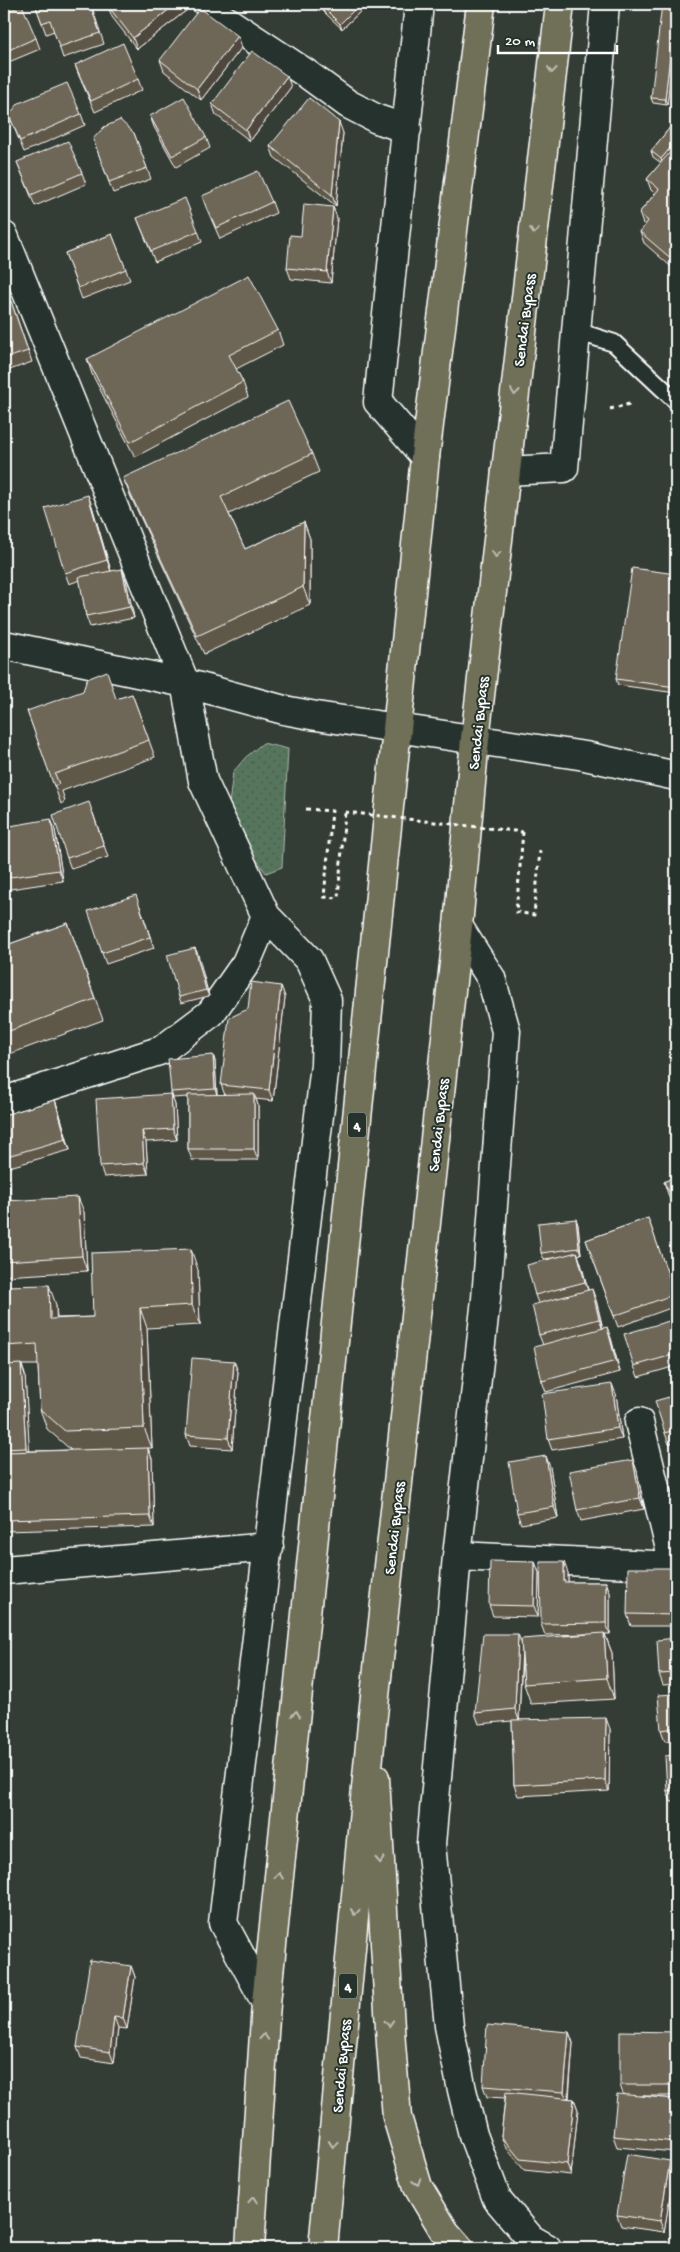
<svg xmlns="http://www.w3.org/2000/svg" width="680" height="2252" viewBox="0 0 680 2252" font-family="'Gochi Hand',sans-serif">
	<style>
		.grass { fill: url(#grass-dots); stroke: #aabaae }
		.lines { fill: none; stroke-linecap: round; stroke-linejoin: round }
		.lane-casing { stroke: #fff; stroke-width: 20 }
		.street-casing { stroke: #fff; stroke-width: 31 }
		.primary-casing { stroke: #fff; stroke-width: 31 }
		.highway-casing { stroke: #fff; stroke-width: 31 }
		.path { stroke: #fff; stroke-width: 3; stroke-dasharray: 4 4; stroke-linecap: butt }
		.lane { stroke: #26332d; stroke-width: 16 }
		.street { stroke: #26332d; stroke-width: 28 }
		.primary { stroke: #706f59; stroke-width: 28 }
		.highway { stroke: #706f59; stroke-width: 28 }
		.path-bridge { stroke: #fff; stroke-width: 3; stroke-dasharray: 4 4; stroke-linecap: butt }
		.wall { fill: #5f584a; stroke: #fff; fill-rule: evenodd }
		.shaded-wall { fill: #4d473c; stroke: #fff }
		.building { fill: #6e6656; stroke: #fff }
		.oneway { stroke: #bfbeb4 }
		.labels { text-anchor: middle; stroke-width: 4; stroke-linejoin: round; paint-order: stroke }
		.shield { fill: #26332d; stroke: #bec2c0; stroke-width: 1 }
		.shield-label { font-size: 15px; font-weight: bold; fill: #fff }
		.street-label { font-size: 16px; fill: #fff; stroke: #26332d }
	</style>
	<defs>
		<pattern id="grass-dots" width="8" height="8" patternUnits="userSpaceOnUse" patternTransform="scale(1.25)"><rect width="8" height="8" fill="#55745c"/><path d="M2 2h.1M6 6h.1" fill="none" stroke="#4f5a52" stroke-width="1.8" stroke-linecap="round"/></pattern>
	</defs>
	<rect width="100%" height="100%" fill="#343d35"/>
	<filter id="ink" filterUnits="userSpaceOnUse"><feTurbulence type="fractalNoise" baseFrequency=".02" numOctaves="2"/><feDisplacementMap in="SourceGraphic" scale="10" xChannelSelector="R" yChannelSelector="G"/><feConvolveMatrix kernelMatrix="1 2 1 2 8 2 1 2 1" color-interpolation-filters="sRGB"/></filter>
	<g filter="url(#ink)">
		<path class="grass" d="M 263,743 L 288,749 L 282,867 L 266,873 L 241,839 L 229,804 L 233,772 L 246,757 Z"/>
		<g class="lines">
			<defs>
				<path id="lane" d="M 576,331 L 614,343 L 676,401"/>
				<path id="street" d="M 207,4 L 216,14 L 307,74 L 348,104 L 377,119 L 407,129
					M 419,4 L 378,402 L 425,457
					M 4,236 L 185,683 L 203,781 L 266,916 L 309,960 L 327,1000 L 325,1065 L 223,1923 L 266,2003
					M 506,471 L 564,468 L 605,4
					M 4,645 L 185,683 L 284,710 L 316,716 L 585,756 L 676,776
					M 458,926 L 491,978 L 506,1031 L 486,1299 L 457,1556 L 431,1844 L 449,2026 L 462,2090 L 473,2135 L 497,2199 L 531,2239 L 547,2248
					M 4,1101 L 162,1050 L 211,1013 L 246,963 L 266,916
					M 639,1422 L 674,1565
					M 457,1556 L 676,1566
					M 4,1570 L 269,1547"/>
				<path id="primary" d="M 375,1778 L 391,2044 L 397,2117 L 418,2187 L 445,2232 L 459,2248"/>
				<path id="highway" d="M 250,2248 L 266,2003 L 425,457 L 481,4
					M 323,2248 L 372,1724 L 458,926 L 475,739 L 560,4"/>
			</defs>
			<use href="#lane" class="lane-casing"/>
			<use href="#street" class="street-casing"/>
			<use href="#primary" class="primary-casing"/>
			<use href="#highway" class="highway-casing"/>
			<path class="path" d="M 610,409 L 633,403
				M 306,809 L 332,811 L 324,897 L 338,898 L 345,812
				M 523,832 L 516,912 L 534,915 L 540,851"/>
			<use href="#lane" class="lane"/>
			<use href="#street" class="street"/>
			<use href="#primary" class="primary"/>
			<use href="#highway" class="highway"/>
			<path class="path-bridge" d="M 345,812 L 523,832"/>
		</g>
		<path class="wall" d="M 35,4 L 91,4 L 104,44 L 63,58 L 54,31 L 46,34 Z
			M 112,4 L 192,4 L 192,6 L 137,49 L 112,17 L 108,6 Z
			M 322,4 L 368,4 L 342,29 L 323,11 L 321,5 Z
			M 676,4 L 676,26 L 667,105 L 653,103 L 651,98 Z
			M 4,13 L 36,38 L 40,49 L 4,64 Z
			M 242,47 L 201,100 L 164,71 L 160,60 Z
			M 75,65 L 138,79 L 142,90 L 95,112 L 79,76 Z
			M 291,87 L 250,141 L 216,115 L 212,104 Z
			M 81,114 L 85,125 L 24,152 L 9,115 Z
			M 150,116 L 206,137 L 210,148 L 176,167 L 154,127 Z
			M 676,120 L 676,271 L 644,243 L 640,232 L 645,226 L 643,224 L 639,213 L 655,194 L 651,190 L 647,179 L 661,163 L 653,157 L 651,151 Z
			M 134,133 L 151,179 L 113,193 L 93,139 Z
			M 343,133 L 336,206 L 274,157 L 270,146 Z
			M 17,162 L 82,173 L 86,184 L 35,206 Z
			M 202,196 L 272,202 L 276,213 L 220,239 L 206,207 Z
			M 333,207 L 337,218 L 331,283 L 291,279 L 287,268 L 301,236 Z
			M 137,218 L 198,231 L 202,242 L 155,262 Z
			M 112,234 L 130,280 L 82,299 L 65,253 Z
			M 11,301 L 32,362 L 4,372 L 4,304 Z
			M 278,330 L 283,345 L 236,369 L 243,382 L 248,397 L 135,457 L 92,374 L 87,359 Z
			M 312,454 L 319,472 L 229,514 L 245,549 L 304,522 L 310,539 L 310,605 L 204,654 L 130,495 L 123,478 Z
			M 92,506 L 111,571 L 108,572 L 126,580 L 134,618 L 90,627 L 86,616 L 80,580 L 69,584 L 65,573 Z
			M 676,574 L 676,693 L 618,685 L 616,679 Z
			M 132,694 L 155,757 L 62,791 L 65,801 L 61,804 L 27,711 L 117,699 Z
			M 93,813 L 108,857 L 71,869 L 67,858 Z
			M 4,827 L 55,830 L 63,881 L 4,890 Z
			M 140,906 L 154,948 L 106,964 L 102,953 Z
			M 68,923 L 103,1020 L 4,1056 L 4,946 Z
			M 195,948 L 209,996 L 181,1003 L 179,997 Z
			M 281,986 L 285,997 L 273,1101 L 256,1099 L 258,1105 L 258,1160 L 192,1160 L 188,1149 L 188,1097 L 173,1098 L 171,1092 L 213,1055 L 215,1061 L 217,1095 L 225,1095 L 221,1085 Z
			M 171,1094 L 175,1105 L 177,1140 L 146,1142 L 148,1174 L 104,1177 L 100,1166 Z
			M 55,1100 L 59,1111 L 70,1150 L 6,1168 L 4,1163 L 4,1115 Z
			M 4,1167 L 10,1181 L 11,1201 L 84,1212 L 87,1271 L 4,1276 Z
			M 676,1176 L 676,1211 L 670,1200 L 664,1182 Z
			M 648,1218 L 676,1298 L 676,1306 L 618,1327 L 586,1240 Z
			M 576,1219 L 578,1225 L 581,1254 L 578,1255 L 588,1290 L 596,1300 L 603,1328 L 611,1338 L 620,1372 L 546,1392 L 542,1381 L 543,1345 L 539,1335 L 538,1303 L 535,1295 L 560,1257 L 544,1259 L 541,1253 Z
			M 198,1270 L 200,1325 L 147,1328 L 152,1448 L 148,1448 L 152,1459 L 154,1527 L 4,1531 L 4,1286 L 56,1305 L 57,1318 L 93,1317 ZM 22,1365 L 38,1365 L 40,1409 L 47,1429 L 71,1450 L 29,1451 L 25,1375 Z
			M 676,1319 L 676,1366 L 638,1377 L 634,1366 Z
			M 234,1361 L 238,1372 L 232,1449 L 190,1446 L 186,1435 Z
			M 616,1394 L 622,1439 L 552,1450 L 548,1439 Z
			M 676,1395 L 676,1441 L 669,1444 L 665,1433 Z
			M 633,1460 L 637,1471 L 644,1509 L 581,1521 L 577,1510 Z
			M 550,1467 L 558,1518 L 521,1524 L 517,1513 Z
			M 535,1562 L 539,1573 L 538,1617 L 493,1616 L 489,1605 Z
			M 676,1568 L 676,1626 L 631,1626 L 627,1614 Z
			M 568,1573 L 568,1582 L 606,1582 L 610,1593 L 610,1634 L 605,1634 L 612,1653 L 614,1699 L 531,1704 L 524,1684 L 522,1658 L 519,1720 L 610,1729 L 609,1791 L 518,1796 L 514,1785 L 512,1721 L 479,1724 L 475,1713 L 521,1640 L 587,1634 L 545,1635 L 541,1624 Z
			M 676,1638 L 676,1684 L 663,1685 L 659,1674 Z
			M 676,1694 L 676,1740 L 665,1741 L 661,1730 Z
			M 676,1755 L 676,1801 L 671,1802 L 667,1791 Z
			M 131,1966 L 135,1977 L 127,2029 L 118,2028 L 114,2063 L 81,2058 L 77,2047 Z
			M 569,2032 L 573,2043 L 569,2099 L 574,2099 L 578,2110 L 571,2175 L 524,2170 L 505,2146 L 501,2136 L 505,2098 L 487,2097 L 483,2086 Z
			M 676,2032 L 676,2096 L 641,2096 L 676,2099 L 676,2152 L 617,2147 L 613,2136 L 623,2094 L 620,2085 Z
			M 670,2161 L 674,2172 L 664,2232 L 621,2226 L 617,2215 Z"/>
		<path class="shaded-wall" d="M 176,4 L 192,4 L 192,6 L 137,49 L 133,38 Z
			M 360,4 L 368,4 L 342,29 L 340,24 Z
			M 676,4 L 676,26 L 667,105 L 665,99 Z
			M 238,36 L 242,47 L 201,100 L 197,89 Z
			M 287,76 L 291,87 L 250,141 L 246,130 Z
			M 339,122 L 343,133 L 336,206 L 332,195 Z
			M 676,141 L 676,149 L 663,165 L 661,159 Z
			M 333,207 L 337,218 L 331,283 L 327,272 Z
			M 676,258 L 676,268 L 674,261 Z
			M 88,495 L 92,506 L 111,571 L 107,560 Z
			M 304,522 L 310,539 L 310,605 L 303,587 Z
			M 122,569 L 126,580 L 134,618 L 130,607 Z
			M 676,619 L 676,639 L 675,648 L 673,642 Z
			M 51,819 L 55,830 L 63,881 L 59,870 Z
			M 195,948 L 198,954 L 209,996 L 206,990 Z
			M 281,986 L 285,997 L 273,1101 L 269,1090 Z
			M 213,1055 L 215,1061 L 217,1095 L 215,1089 Z
			M 171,1094 L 175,1105 L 177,1140 L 173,1129 Z
			M 254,1094 L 258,1105 L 258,1160 L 254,1149 Z
			M 55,1100 L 59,1111 L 70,1150 L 66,1139 Z
			M 142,1131 L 146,1142 L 148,1174 L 144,1163 Z
			M 4,1167 L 10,1181 L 11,1216 L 6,1201 Z
			M 78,1197 L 84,1212 L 87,1271 L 82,1256 Z
			M 576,1219 L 578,1225 L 581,1254 L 579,1248 Z
			M 191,1249 L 198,1270 L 200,1325 L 192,1305 Z
			M 577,1252 L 581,1263 L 589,1293 L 585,1282 Z
			M 49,1285 L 56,1305 L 57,1339 L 50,1319 Z
			M 592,1289 L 596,1300 L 603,1330 L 599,1319 Z
			M 140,1308 L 147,1328 L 152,1448 L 144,1428 Z
			M 607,1327 L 611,1338 L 620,1372 L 616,1361 Z
			M 234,1361 L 238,1372 L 232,1449 L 228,1438 Z
			M 21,1364 L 25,1375 L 30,1459 L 26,1448 Z
			M 612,1384 L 616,1394 L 622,1439 L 618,1428 Z
			M 148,1448 L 152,1459 L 154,1527 L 150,1516 Z
			M 546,1456 L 550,1467 L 558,1518 L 554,1507 Z
			M 633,1460 L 637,1471 L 644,1509 L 640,1498 Z
			M 535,1562 L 539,1573 L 538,1617 L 534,1606 Z
			M 564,1562 L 568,1573 L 568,1593 L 564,1582 Z
			M 606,1582 L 610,1593 L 610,1634 L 606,1623 Z
			M 604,1633 L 612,1653 L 614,1699 L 607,1678 Z
			M 518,1634 L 522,1645 L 519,1720 L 515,1709 Z
			M 606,1718 L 610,1729 L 609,1791 L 605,1780 Z
			M 131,1966 L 135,1977 L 127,2029 L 123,2018 Z
			M 114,2017 L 118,2028 L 114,2063 L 110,2052 Z
			M 569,2032 L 573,2043 L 568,2103 L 564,2092 Z
			M 574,2099 L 578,2110 L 571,2175 L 567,2164 Z
			M 670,2161 L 674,2172 L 664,2232 L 660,2221 Z"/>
		<path class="building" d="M 35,4 L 90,4 L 100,33 L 59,47 L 50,20 L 42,23 Z
			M 112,4 L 176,4 L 133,38 L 108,6 Z
			M 322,4 L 360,4 L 340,24 L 321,5 Z
			M 662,4 L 676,4 L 665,99 L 651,98 Z
			M 22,5 L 36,38 L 4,52 L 4,13 Z
			M 200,8 L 238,36 L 197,89 L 160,60 Z
			M 123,43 L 138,79 L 91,101 L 75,65 Z
			M 252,51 L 287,76 L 246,130 L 212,104 Z
			M 67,83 L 81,114 L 20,141 L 9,115 L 19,103 Z
			M 184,97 L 206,137 L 172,156 L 150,116 Z
			M 309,98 L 339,122 L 332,195 L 270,146 Z
			M 120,120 L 134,133 L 147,168 L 109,182 L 93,139 L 104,127 Z
			M 676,120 L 676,141 L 661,159 L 651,151 Z
			M 68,141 L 82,173 L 31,195 L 17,162 Z
			M 676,145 L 676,258 L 674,261 L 640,232 L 648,221 L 639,213 L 659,189 L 647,179 Z
			M 258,171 L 272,202 L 216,228 L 202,196 Z
			M 185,198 L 198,231 L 151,251 L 137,218 Z
			M 304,204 L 333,207 L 327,272 L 287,268 L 290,235 L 301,236 Z
			M 112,234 L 126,269 L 78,288 L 65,253 Z
			M 249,275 L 278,330 L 229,355 L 243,382 L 130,442 L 87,359 Z
			M 11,301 L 28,351 L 4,359 L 4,304 Z
			M 288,401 L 312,454 L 221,497 L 245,549 L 304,522 L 303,587 L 197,636 L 123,478 Z
			M 88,495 L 107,560 L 65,573 L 45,508 Z
			M 632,568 L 676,574 L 676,619 L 673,642 L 676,643 L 676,687 L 616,679 Z
			M 122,569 L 130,607 L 86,616 L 79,577 Z
			M 107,671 L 116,699 L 132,694 L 149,740 L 55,774 L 59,784 L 54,786 L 27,711 L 83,691 L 87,679 Z
			M 89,802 L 104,846 L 67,858 L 53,815 Z
			M 51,819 L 59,870 L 4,878 L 4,827 Z
			M 136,895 L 150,937 L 102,953 L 88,911 Z
			M 68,923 L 95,999 L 4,1033 L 4,946 Z
			M 195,948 L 206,990 L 179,997 L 167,955 Z
			M 251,982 L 281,986 L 269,1090 L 221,1085 L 229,1018 L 248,1009 Z
			M 213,1055 L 215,1089 L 171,1092 L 168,1059 Z
			M 171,1094 L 173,1129 L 142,1131 L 144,1163 L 100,1166 L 96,1099 Z
			M 254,1094 L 254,1149 L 188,1149 L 188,1095 Z
			M 55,1100 L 66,1139 L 4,1157 L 4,1115 Z
			M 4,1167 L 6,1201 L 78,1197 L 82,1256 L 4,1261 Z
			M 676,1176 L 676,1205 L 664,1182 Z
			M 648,1218 L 675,1294 L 614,1316 L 586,1240 Z
			M 576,1219 L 579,1248 L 541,1253 L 538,1223 Z
			M 191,1249 L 192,1305 L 140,1308 L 144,1428 L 65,1431 L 40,1409 L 37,1344 L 4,1346 L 4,1286 L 49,1285 L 50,1319 L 93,1317 L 91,1253 Z
			M 577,1252 L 585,1282 L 535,1295 L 527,1265 Z
			M 592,1289 L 599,1319 L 539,1335 L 532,1305 Z
			M 676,1319 L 676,1354 L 634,1366 L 624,1334 Z
			M 607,1327 L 616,1361 L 542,1381 L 534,1347 Z
			M 192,1358 L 234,1361 L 228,1438 L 186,1435 Z
			M 21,1364 L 26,1448 L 4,1449 L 4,1365 Z
			M 612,1384 L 618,1428 L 548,1439 L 542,1394 Z
			M 676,1395 L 676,1429 L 665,1433 L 655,1401 Z
			M 148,1448 L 150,1516 L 4,1520 L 4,1452 Z
			M 546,1456 L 554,1507 L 517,1513 L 509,1462 Z
			M 633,1460 L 640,1498 L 577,1510 L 569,1471 Z
			M 490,1561 L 535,1562 L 534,1606 L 489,1605 Z
			M 540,1562 L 564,1562 L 564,1582 L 606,1582 L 606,1623 L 541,1624 Z
			M 628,1568 L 676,1568 L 676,1615 L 627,1614 Z
			M 604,1633 L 607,1678 L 524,1684 L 521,1639 Z
			M 483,1634 L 518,1634 L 515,1709 L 475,1713 Z
			M 676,1638 L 676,1673 L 659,1674 L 657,1640 Z
			M 676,1694 L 676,1728 L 661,1730 L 658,1695 Z
			M 606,1718 L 605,1780 L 514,1785 L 512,1720 Z
			M 676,1755 L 676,1790 L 667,1791 L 665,1756 Z
			M 90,1960 L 131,1966 L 123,2018 L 114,2017 L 110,2052 L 77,2047 Z
			M 487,2025 L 569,2032 L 564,2092 L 483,2086 Z
			M 620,2031 L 676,2032 L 676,2085 L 620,2085 Z
			M 506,2092 L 574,2099 L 567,2164 L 520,2159 L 501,2136 Z
			M 617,2094 L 676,2099 L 676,2142 L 613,2136 Z
			M 627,2154 L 670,2161 L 660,2221 L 617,2215 Z"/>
		<defs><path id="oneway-chevron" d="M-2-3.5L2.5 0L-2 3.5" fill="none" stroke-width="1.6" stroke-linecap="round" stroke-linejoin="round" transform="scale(1.25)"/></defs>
		<g class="oneway">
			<use href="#oneway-chevron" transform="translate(552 70) rotate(97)"/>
			<use href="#oneway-chevron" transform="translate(534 231) rotate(97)"/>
			<use href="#oneway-chevron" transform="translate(515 392) rotate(97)"/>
			<use href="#oneway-chevron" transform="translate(496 554) rotate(97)"/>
			<use href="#oneway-chevron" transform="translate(296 1714) rotate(-84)"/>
			<use href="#oneway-chevron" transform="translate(380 1860) rotate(87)"/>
			<use href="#oneway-chevron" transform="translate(279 1876) rotate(-84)"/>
			<use href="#oneway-chevron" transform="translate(355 1912) rotate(95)"/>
			<use href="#oneway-chevron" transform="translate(389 2023) rotate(87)"/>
			<use href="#oneway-chevron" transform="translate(264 2037) rotate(-86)"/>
			<use href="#oneway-chevron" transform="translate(333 2144) rotate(95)"/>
			<use href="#oneway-chevron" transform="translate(417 2182) rotate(71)"/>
			<use href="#oneway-chevron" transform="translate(253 2200) rotate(-86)"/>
		</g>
	</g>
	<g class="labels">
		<g class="shield">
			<rect x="348" y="1112.5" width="18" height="25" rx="4"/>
			<rect x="339" y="1973.5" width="18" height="25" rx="4"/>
		</g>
		<g class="shield-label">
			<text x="357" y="1130">4</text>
			<text x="348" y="1991">4</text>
		</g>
		<g class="street-label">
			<text transform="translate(523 320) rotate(-83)" y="6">Sendai Bypass</text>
			<text transform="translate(477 723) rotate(-84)" y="6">Sendai Bypass</text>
			<text transform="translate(437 1125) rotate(-84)" y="6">Sendai Bypass</text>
			<text transform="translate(393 1528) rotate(-84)" y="6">Sendai Bypass</text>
			<text transform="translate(340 2066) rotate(-85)" y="6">Sendai Bypass</text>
		</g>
	</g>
	<rect width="680" height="2252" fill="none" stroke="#26332d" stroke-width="20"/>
	<rect x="10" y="10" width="660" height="2232" fill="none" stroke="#fff" stroke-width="2" filter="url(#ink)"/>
	<path d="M498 45v8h119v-8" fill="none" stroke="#ffffff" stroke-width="2.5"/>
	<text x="505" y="45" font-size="15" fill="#ffffff" stroke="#26332d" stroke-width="4" paint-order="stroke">20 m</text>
</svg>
